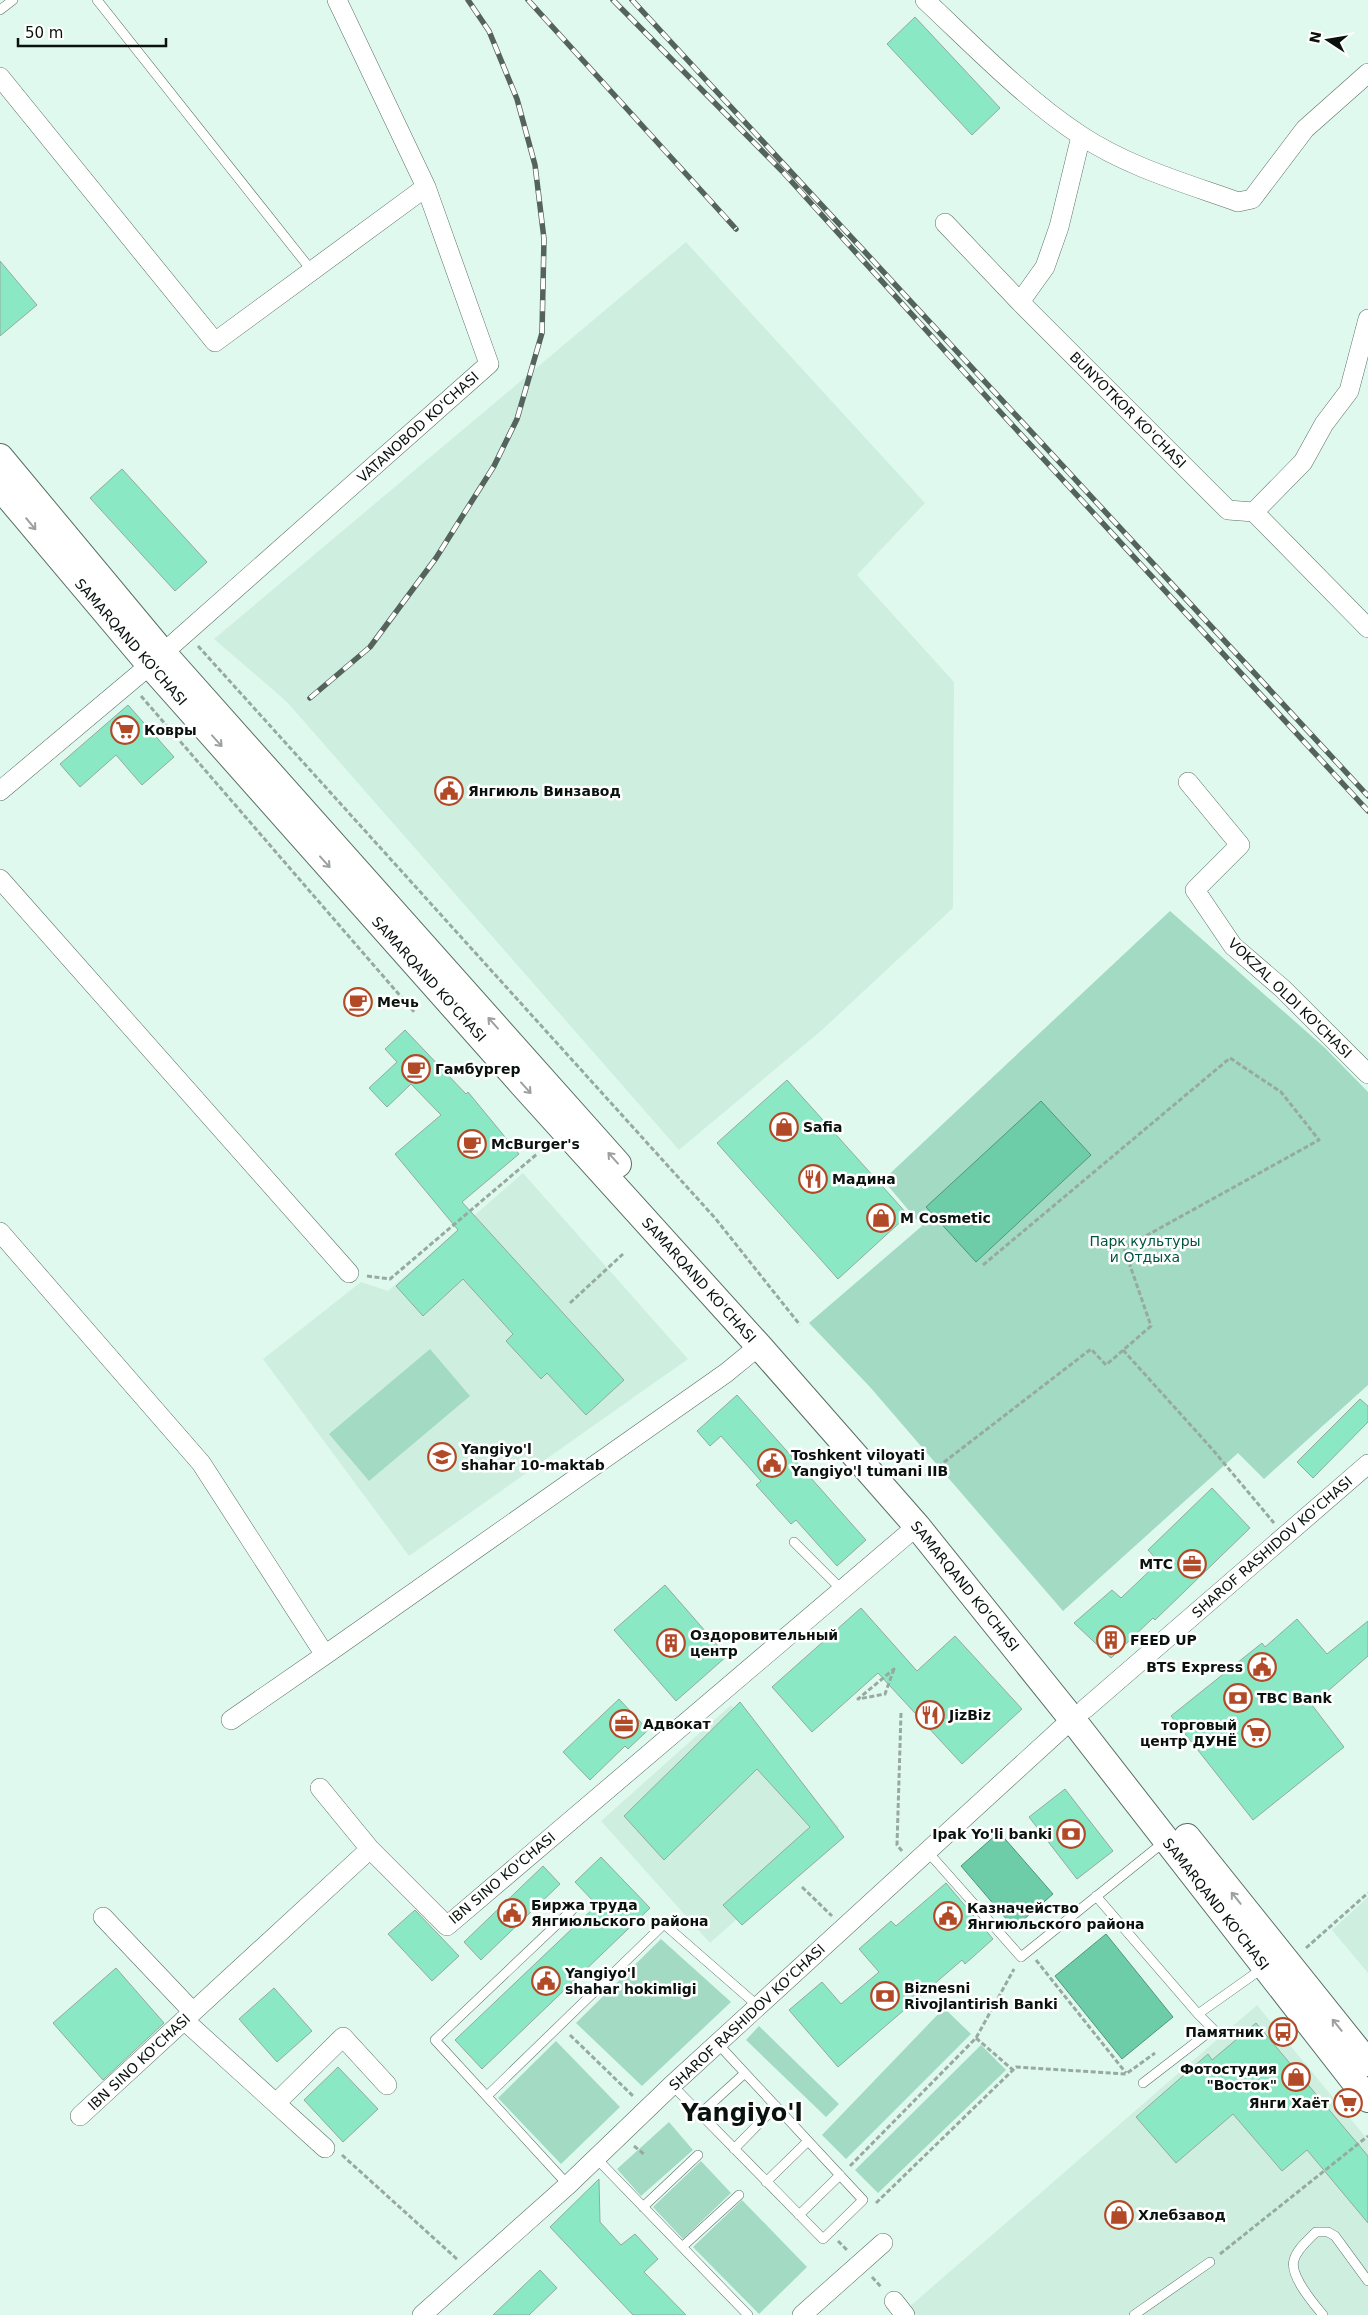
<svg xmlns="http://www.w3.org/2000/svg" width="1368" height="2315" viewBox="0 0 1368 2315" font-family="'DejaVu Sans',sans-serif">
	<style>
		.built { fill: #ceefe0 }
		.green { fill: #a2dac3 }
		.water { fill: #6ecda9; stroke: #50957a }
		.building { fill: #8ae9c4; stroke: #93a99f }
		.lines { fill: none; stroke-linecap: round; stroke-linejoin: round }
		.service-casing { stroke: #596e65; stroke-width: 10 }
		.minor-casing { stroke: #596e65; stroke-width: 20 }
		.secondary-casing { stroke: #596e65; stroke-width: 28 }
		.path { stroke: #97aaa2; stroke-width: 3; stroke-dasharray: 5 2.5; stroke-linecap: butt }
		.service { stroke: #fff; stroke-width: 9 }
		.minor { stroke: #fff; stroke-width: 19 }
		.secondary { stroke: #fff; stroke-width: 26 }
		.rail-casing { stroke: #54635c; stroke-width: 5.5 }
		.rail { stroke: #fff; stroke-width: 4; stroke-dasharray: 11; stroke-linecap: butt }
		.oneway { stroke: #9da09f }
		.labels { text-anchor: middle; stroke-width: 5; stroke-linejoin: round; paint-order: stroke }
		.street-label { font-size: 14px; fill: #09120e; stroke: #fff }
		.poi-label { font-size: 14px; font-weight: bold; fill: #09120e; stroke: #fff; text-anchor: start }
		.park-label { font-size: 14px; fill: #00543e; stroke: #fff }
		.town-label { font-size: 24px; font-weight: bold; fill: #09120e; stroke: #fff }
	</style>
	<rect width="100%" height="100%" fill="#e0f9ee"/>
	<path class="built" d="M 686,242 L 925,503 L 857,575 L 954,682 L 953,908 L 822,1030 L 679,1150 L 287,702 L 214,639 Z
		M 523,1173 L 688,1359 L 409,1556 L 263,1359 L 361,1282 L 388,1291 Z
		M 731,1705 L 839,1827 L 710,1943 L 601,1821 Z
		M 1368,1897 L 1368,1973 L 1332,1930 Z
		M 1257,2005 L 1368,2140 L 1368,2315 L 916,2315 L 909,2307 Z"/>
	<path class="green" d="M 1170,911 L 1325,1048 L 1368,1092 L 1368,1385 L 1264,1479 L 1238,1453 L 1063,1611 L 870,1387 L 809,1323 L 922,1226 L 883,1180 Z
		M 430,1349 L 470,1396 L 369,1481 L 329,1434 Z
		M 661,1939 L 731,2002 L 642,2086 L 576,2023 Z
		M 944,2008 L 971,2034 L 846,2159 L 822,2135 Z
		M 759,2026 L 839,2104 L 826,2117 L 746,2040 Z
		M 556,2041 L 620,2107 L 561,2164 L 498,2098 Z
		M 981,2045 L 1006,2070 L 878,2193 L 855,2170 Z
		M 669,2122 L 693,2150 L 641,2196 L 617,2169 Z
		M 701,2161 L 731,2193 L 683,2239 L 653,2207 Z
		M 742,2200 L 807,2267 L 759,2314 L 693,2247 Z"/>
	<path class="water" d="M 1041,1101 L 1091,1155 L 976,1262 L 926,1207 Z
		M 999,1832 L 1053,1894 L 1014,1928 L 961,1866 Z
		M 1106,1934 L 1173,2017 L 1122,2059 L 1055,1976 Z"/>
	<path class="building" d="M 915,17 L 1000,108 L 972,135 L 887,44 Z
		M 0,261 L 37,305 L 0,336 Z
		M 122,469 L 207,562 L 175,591 L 90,498 Z
		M 128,705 L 174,757 L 142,785 L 116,755 L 80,787 L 60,764 Z
		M 405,1030 L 466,1094 L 468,1092 L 519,1154 L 462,1202 L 624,1380 L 586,1415 L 547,1373 L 541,1379 L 506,1341 L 513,1334 L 463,1279 L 423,1316 L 396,1286 L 458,1230 L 395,1154 L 441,1115 L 411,1084 L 387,1107 L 369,1088 L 397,1062 L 385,1049 Z
		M 787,1080 L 908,1215 L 838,1279 L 717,1143 Z
		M 737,1395 L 866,1540 L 837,1566 L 796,1520 L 791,1524 L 756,1485 L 761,1481 L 721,1436 L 710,1446 L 697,1431 Z
		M 1360,1399 L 1368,1406 L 1368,1422 L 1313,1478 L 1297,1462 Z
		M 1212,1488 L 1250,1528 L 1155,1620 L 1153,1618 L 1111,1658 L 1074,1623 L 1112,1590 L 1121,1598 L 1159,1562 L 1148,1550 Z
		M 665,1585 L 727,1656 L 676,1701 L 614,1630 Z
		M 861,1608 L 917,1671 L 955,1636 L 1022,1709 L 962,1764 L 878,1673 L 812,1732 L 772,1687 Z
		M 1297,1619 L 1327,1654 L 1368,1621 L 1368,1656 L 1312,1705 L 1344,1747 L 1253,1820 L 1171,1716 L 1262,1643 L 1265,1647 Z
		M 619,1699 L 648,1730 L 628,1749 L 625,1746 L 590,1780 L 563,1752 Z
		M 740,1702 L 844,1837 L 742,1925 L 723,1905 L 810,1827 L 757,1769 L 664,1860 L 624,1816 Z
		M 1065,1789 L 1113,1851 L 1077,1879 L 1029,1817 Z
		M 601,1857 L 650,1908 L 482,2069 L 455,2040 L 597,1905 L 575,1882 Z
		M 543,1866 L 560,1884 L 481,1960 L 464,1942 Z
		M 946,1883 L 993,1939 L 965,1964 L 962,1960 L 838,2067 L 789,2010 L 822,1982 L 841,2004 L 879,1972 L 859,1949 L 891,1921 L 896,1926 Z
		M 415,1910 L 459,1956 L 432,1981 L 388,1934 Z
		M 116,1968 L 164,2023 L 103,2080 L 53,2023 Z
		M 274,1988 L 312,2031 L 277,2062 L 239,2019 Z
		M 1256,2023 L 1368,2156 L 1368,2223 L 1307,2150 L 1282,2171 L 1233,2114 L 1176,2163 L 1136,2117 L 1208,2054 L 1212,2060 Z
		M 338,2067 L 378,2109 L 343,2142 L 304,2100 Z
		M 599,2179 L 600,2222 L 621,2245 L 635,2234 L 658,2259 L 644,2272 L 686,2315 L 633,2315 L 550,2227 Z
		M 540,2270 L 557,2288 L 529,2315 L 493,2315 Z"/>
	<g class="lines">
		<defs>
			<path id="service" d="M 97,0 L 312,271
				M 0,10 L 13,0
				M 794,1542 L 842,1590
				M 927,1851 L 1021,1957 L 1164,1842
				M 1096,1896 L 1198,2014 L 1263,1968
				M 1143,2083 L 1213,2029 L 1198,2014
				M 672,2085 L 823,2239 L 863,2200 L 718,2044
				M 487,2096 L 664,1924 L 758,2006
				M 700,2114 L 745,2073
				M 734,2149 L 776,2106
				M 596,2158 L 748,2315
				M 766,2182 L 808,2141
				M 568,2185 L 435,2040 L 572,1910
				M 643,2207 L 698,2155
				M 799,2215 L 840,2175
				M 682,2247 L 739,2195
				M 1134,2315 L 1210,2262
				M 1323,2315 C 1313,2303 1289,2275 1294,2260 C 1297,2249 1308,2240 1316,2232 L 1328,2232 L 1335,2236 L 1368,2281"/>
			<path id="minor" d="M 925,0 C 974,46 1024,98 1080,135 C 1128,167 1185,183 1238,202 L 1252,199 L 1305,129 L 1368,73
				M 0,77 L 215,342 L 426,187
				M 1081,136 L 1059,227 L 1045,267 L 1020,302 L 1228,510 L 1254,512 L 1368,628
				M 945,223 L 1020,302
				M 1254,512 L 1303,462 L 1324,424 L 1349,391 L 1368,319
				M 163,653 L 489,364 L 426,187 L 337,0
				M 1188,782 L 1240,845 L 1195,890 L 1233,946 L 1283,989 L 1368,1074
				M 0,791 L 150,665
				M 0,879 L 349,1273
				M 0,1232 L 201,1463 L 325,1655 L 231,1720
				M 325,1655 L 726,1373 L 759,1346
				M 1085,1709 L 1368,1464
				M 320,1788 L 370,1849
				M 103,1917 L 193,2012
				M 184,2020 L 325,2148
				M 276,2103 L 343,2037 L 387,2085
				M 80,2116 L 370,1849 L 447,1926 L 917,1526
				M 894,2301 L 905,2315
				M 422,2315 L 568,2185 L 672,2085 L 1072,1719
				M 802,2315 L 883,2243"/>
			<path id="secondary" d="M 0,457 L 163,653 L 618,1164
				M 0,487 L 150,665 L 522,1084 L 759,1346 L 917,1526 L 1072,1719 L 1368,2099
				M 1187,1837 L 1368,2063"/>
		</defs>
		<use href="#service" class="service-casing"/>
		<use href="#minor" class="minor-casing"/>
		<use href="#secondary" class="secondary-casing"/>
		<path class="path" d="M 198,646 L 715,1218 L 800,1325
			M 141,696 L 415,1013
			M 367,1276 L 390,1279 L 537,1154
			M 570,1303 L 623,1254
			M 1123,1350 L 1213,1450 L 1274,1523
			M 926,1476 L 1091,1349 L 1106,1365 L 1151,1326 L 1124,1248 L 1319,1140 L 1281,1092 L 1230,1058 L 983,1265
			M 894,1669 L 885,1694 L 858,1699 Z
			M 901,1713 L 897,1845 L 902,1851
			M 802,1887 L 832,1916
			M 1306,1948 L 1368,1893
			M 1036,1960 L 1126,2073
			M 570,2035 L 634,2097
			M 976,2038 L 1013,2070
			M 634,2146 L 645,2155
			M 342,2155 L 458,2260
			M 850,2166 L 976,2038 L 1014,1969
			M 876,2203 L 1016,2067 L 1126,2074 L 1155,2053
			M 838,2241 L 848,2251
			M 1220,2254 L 1368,2136
			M 872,2277 L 882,2288"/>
		<use href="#service" class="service"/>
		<use href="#minor" class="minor"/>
		<use href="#secondary" class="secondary"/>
		<defs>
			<path id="rail" d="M 528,0 L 736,229
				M 613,0 L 782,171 L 1003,415 L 1368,811
				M 632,0 L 1368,796
				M 310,698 L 370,647 L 436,558 L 494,466 L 517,419 L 542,333 L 544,239 L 535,165 L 517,99 L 489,31 L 468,0"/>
		</defs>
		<use href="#rail" class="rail-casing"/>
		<use href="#rail" class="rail"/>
	</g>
	<defs><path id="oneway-shaft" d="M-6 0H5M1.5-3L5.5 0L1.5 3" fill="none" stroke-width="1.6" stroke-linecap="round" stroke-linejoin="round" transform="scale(1.25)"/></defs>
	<g class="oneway">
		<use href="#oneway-shaft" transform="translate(31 524) rotate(50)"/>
		<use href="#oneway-shaft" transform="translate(217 741) rotate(48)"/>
		<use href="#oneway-shaft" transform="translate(325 862) rotate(48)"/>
		<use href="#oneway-shaft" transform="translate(493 1023) rotate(-132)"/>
		<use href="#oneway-shaft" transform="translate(526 1088) rotate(48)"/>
		<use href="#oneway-shaft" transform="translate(613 1158) rotate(-132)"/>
		<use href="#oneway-shaft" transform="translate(1236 1898) rotate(-129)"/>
		<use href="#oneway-shaft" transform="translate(1337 2025) rotate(-129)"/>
	</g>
	<defs>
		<symbol id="supermarket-ring" viewBox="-11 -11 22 22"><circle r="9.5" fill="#fff" stroke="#b24a28" stroke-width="1.5"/><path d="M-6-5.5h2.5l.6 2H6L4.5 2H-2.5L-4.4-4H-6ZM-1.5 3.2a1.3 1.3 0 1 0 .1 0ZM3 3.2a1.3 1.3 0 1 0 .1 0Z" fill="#b24a28"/></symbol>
		<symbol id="civic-ring" viewBox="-11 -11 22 22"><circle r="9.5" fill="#fff" stroke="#b24a28" stroke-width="1.5"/><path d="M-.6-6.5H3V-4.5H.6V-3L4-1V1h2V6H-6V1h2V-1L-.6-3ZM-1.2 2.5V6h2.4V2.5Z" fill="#b24a28"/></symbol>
		<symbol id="cafe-ring" viewBox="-11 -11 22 22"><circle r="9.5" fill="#fff" stroke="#b24a28" stroke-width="1.5"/><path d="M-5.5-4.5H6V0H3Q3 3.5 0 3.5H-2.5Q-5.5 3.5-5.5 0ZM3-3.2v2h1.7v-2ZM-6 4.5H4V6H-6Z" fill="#b24a28"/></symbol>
		<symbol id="shop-ring" viewBox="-11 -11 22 22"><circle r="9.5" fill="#fff" stroke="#b24a28" stroke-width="1.5"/><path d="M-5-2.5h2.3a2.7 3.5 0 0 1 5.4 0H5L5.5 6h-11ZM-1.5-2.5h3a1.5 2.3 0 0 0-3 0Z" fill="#b24a28"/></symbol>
		<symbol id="restaurant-ring" viewBox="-11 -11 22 22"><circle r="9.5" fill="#fff" stroke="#b24a28" stroke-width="1.5"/><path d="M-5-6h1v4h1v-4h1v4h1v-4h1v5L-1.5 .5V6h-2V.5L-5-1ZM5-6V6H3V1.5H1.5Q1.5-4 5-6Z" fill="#b24a28"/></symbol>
		<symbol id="school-ring" viewBox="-11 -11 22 22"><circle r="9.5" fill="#fff" stroke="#b24a28" stroke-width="1.5"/><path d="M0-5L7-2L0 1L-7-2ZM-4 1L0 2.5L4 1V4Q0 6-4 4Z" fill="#b24a28"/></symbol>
		<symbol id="office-ring" viewBox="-11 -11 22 22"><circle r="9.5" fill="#fff" stroke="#b24a28" stroke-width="1.5"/><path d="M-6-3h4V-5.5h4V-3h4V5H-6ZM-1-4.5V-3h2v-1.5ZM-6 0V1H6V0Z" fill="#b24a28"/></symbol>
		<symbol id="building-ring" viewBox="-11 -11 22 22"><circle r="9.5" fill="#fff" stroke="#b24a28" stroke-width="1.5"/><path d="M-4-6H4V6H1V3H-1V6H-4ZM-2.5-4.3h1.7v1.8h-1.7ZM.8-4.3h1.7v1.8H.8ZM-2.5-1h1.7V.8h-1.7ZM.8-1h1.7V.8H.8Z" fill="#b24a28"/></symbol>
		<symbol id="bank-ring" viewBox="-11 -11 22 22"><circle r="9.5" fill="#fff" stroke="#b24a28" stroke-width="1.5"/><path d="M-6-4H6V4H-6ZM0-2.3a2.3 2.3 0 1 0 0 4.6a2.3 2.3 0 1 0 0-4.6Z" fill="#b24a28"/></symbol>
		<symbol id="bus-ring" viewBox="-11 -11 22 22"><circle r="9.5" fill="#fff" stroke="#b24a28" stroke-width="1.5"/><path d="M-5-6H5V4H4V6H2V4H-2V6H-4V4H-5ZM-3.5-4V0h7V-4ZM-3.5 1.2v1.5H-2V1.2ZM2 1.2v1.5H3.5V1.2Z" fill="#b24a28"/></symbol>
	</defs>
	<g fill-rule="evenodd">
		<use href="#supermarket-ring" x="109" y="714" width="32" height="32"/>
		<use href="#civic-ring" x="433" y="775" width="32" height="32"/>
		<use href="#cafe-ring" x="342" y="986" width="32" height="32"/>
		<use href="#cafe-ring" x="400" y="1053" width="32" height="32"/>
		<use href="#shop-ring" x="768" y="1111" width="32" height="32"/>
		<use href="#cafe-ring" x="456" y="1128" width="32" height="32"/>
		<use href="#restaurant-ring" x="797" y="1163" width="32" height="32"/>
		<use href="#shop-ring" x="865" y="1202" width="32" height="32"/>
		<use href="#school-ring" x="426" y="1441" width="32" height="32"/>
		<use href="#civic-ring" x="756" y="1447" width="32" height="32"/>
		<use href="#office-ring" x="1176" y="1548" width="32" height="32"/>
		<use href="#building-ring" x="1095" y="1624" width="32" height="32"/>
		<use href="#building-ring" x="655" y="1627" width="32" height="32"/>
		<use href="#civic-ring" x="1246" y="1651" width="32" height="32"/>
		<use href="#bank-ring" x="1222" y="1682" width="32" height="32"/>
		<use href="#restaurant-ring" x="914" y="1699" width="32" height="32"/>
		<use href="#office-ring" x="608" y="1708" width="32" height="32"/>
		<use href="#supermarket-ring" x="1240" y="1717" width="32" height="32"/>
		<use href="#bank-ring" x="1055" y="1818" width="32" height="32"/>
		<use href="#civic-ring" x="496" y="1897" width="32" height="32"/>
		<use href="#civic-ring" x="932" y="1900" width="32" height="32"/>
		<use href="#civic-ring" x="530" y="1965" width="32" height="32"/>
		<use href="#bank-ring" x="869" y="1980" width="32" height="32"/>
		<use href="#bus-ring" x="1267" y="2016" width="32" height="32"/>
		<use href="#shop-ring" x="1280" y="2061" width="32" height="32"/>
		<use href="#supermarket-ring" x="1332" y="2087" width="32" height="32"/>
		<use href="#shop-ring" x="1103" y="2199" width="32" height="32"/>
	</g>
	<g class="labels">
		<g class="street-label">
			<text transform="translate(1128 410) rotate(45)" y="5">BUNYOTKOR KO'CHASI</text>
			<text transform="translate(418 427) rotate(-42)" y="5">VATANOBOD KO'CHASI</text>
			<text transform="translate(131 642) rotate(49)" y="5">SAMARQAND KO'CHASI</text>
			<text transform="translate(429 979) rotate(48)" y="5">SAMARQAND KO'CHASI</text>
			<text transform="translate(1290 998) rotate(44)" y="5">VOKZAL OLDI KO'CHASI</text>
			<text transform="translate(699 1280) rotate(48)" y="5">SAMARQAND KO'CHASI</text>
			<text transform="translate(1272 1547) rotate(-41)" y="5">SHAROF RASHIDOV KO’CHASI</text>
			<text transform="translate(965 1586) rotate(51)" y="5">SAMARQAND KO'CHASI</text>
			<text transform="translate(502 1878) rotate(-40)" y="5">IBN SINO KO'CHASI</text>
			<text transform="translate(1216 1904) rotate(52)" y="5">SAMARQAND KO'CHASI</text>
			<text transform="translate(747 2017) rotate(-43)" y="5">SHAROF RASHIDOV KO’CHASI</text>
			<text transform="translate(139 2062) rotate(-43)" y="5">IBN SINO KO'CHASI</text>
		</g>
		<g class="poi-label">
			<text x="144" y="735">Ковры</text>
			<text x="468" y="796">Янгиюль Винзавод</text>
			<text x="377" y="1007">Мечь</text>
			<text x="435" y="1074">Гамбургер</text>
			<text x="803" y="1132">Safia</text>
			<text x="491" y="1149">McBurger's</text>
			<text x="832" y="1184">Мадина</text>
			<text x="900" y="1223">M Cosmetic</text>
			<text x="461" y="1454">Yangiyo'l<tspan x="461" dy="16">shahar 10-maktab</tspan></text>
			<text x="791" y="1460">Toshkent viloyati<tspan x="791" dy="16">Yangiyo'l tumani IIB</tspan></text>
			<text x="1173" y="1569" text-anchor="end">МТС</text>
			<text x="690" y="1640">Оздоровительный<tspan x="690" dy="16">центр</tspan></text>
			<text x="1130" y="1645">FEED UP</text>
			<text x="1243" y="1672" text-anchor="end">BTS Express</text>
			<text x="1257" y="1703">TBC Bank</text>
			<text x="949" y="1720">JizBiz</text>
			<text x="643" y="1729">Адвокат</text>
			<text x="1237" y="1730" text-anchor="end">торговый<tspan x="1237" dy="16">центр ДУНЁ</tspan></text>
			<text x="1052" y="1839" text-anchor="end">Ipak Yo'li banki</text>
			<text x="531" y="1910">Биржа труда<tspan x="531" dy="16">Янгиюльского района</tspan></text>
			<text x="967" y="1913">Казначейство<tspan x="967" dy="16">Янгиюльского района</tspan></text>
			<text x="565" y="1978">Yangiyo'l<tspan x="565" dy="16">shahar hokimligi</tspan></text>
			<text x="904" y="1993">Biznesni<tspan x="904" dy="16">Rivojlantirish Banki</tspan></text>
			<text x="1264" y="2037" text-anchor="end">Памятник</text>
			<text x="1277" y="2074" text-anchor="end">Фотостудия<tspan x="1277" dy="16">"Восток"</tspan></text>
			<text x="1329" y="2108" text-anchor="end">Янги Хаёт</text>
			<text x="1138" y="2220">Хлебзавод</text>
		</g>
		<g class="park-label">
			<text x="1145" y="1246">Парк культуры<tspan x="1145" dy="16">и Отдыха</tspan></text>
		</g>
		<g class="town-label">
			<text x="742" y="2121">Yangiyo'l</text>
		</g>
	</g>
	<g transform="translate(1328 40) rotate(282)" stroke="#ffffff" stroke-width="4" paint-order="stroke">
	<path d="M0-4L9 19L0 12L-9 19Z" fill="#09120e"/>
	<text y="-8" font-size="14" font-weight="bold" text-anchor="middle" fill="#09120e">N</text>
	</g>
	<path d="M18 38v8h148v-8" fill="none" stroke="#09120e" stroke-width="2.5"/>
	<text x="25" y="38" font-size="15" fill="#09120e" stroke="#ffffff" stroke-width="4" paint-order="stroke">50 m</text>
</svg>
